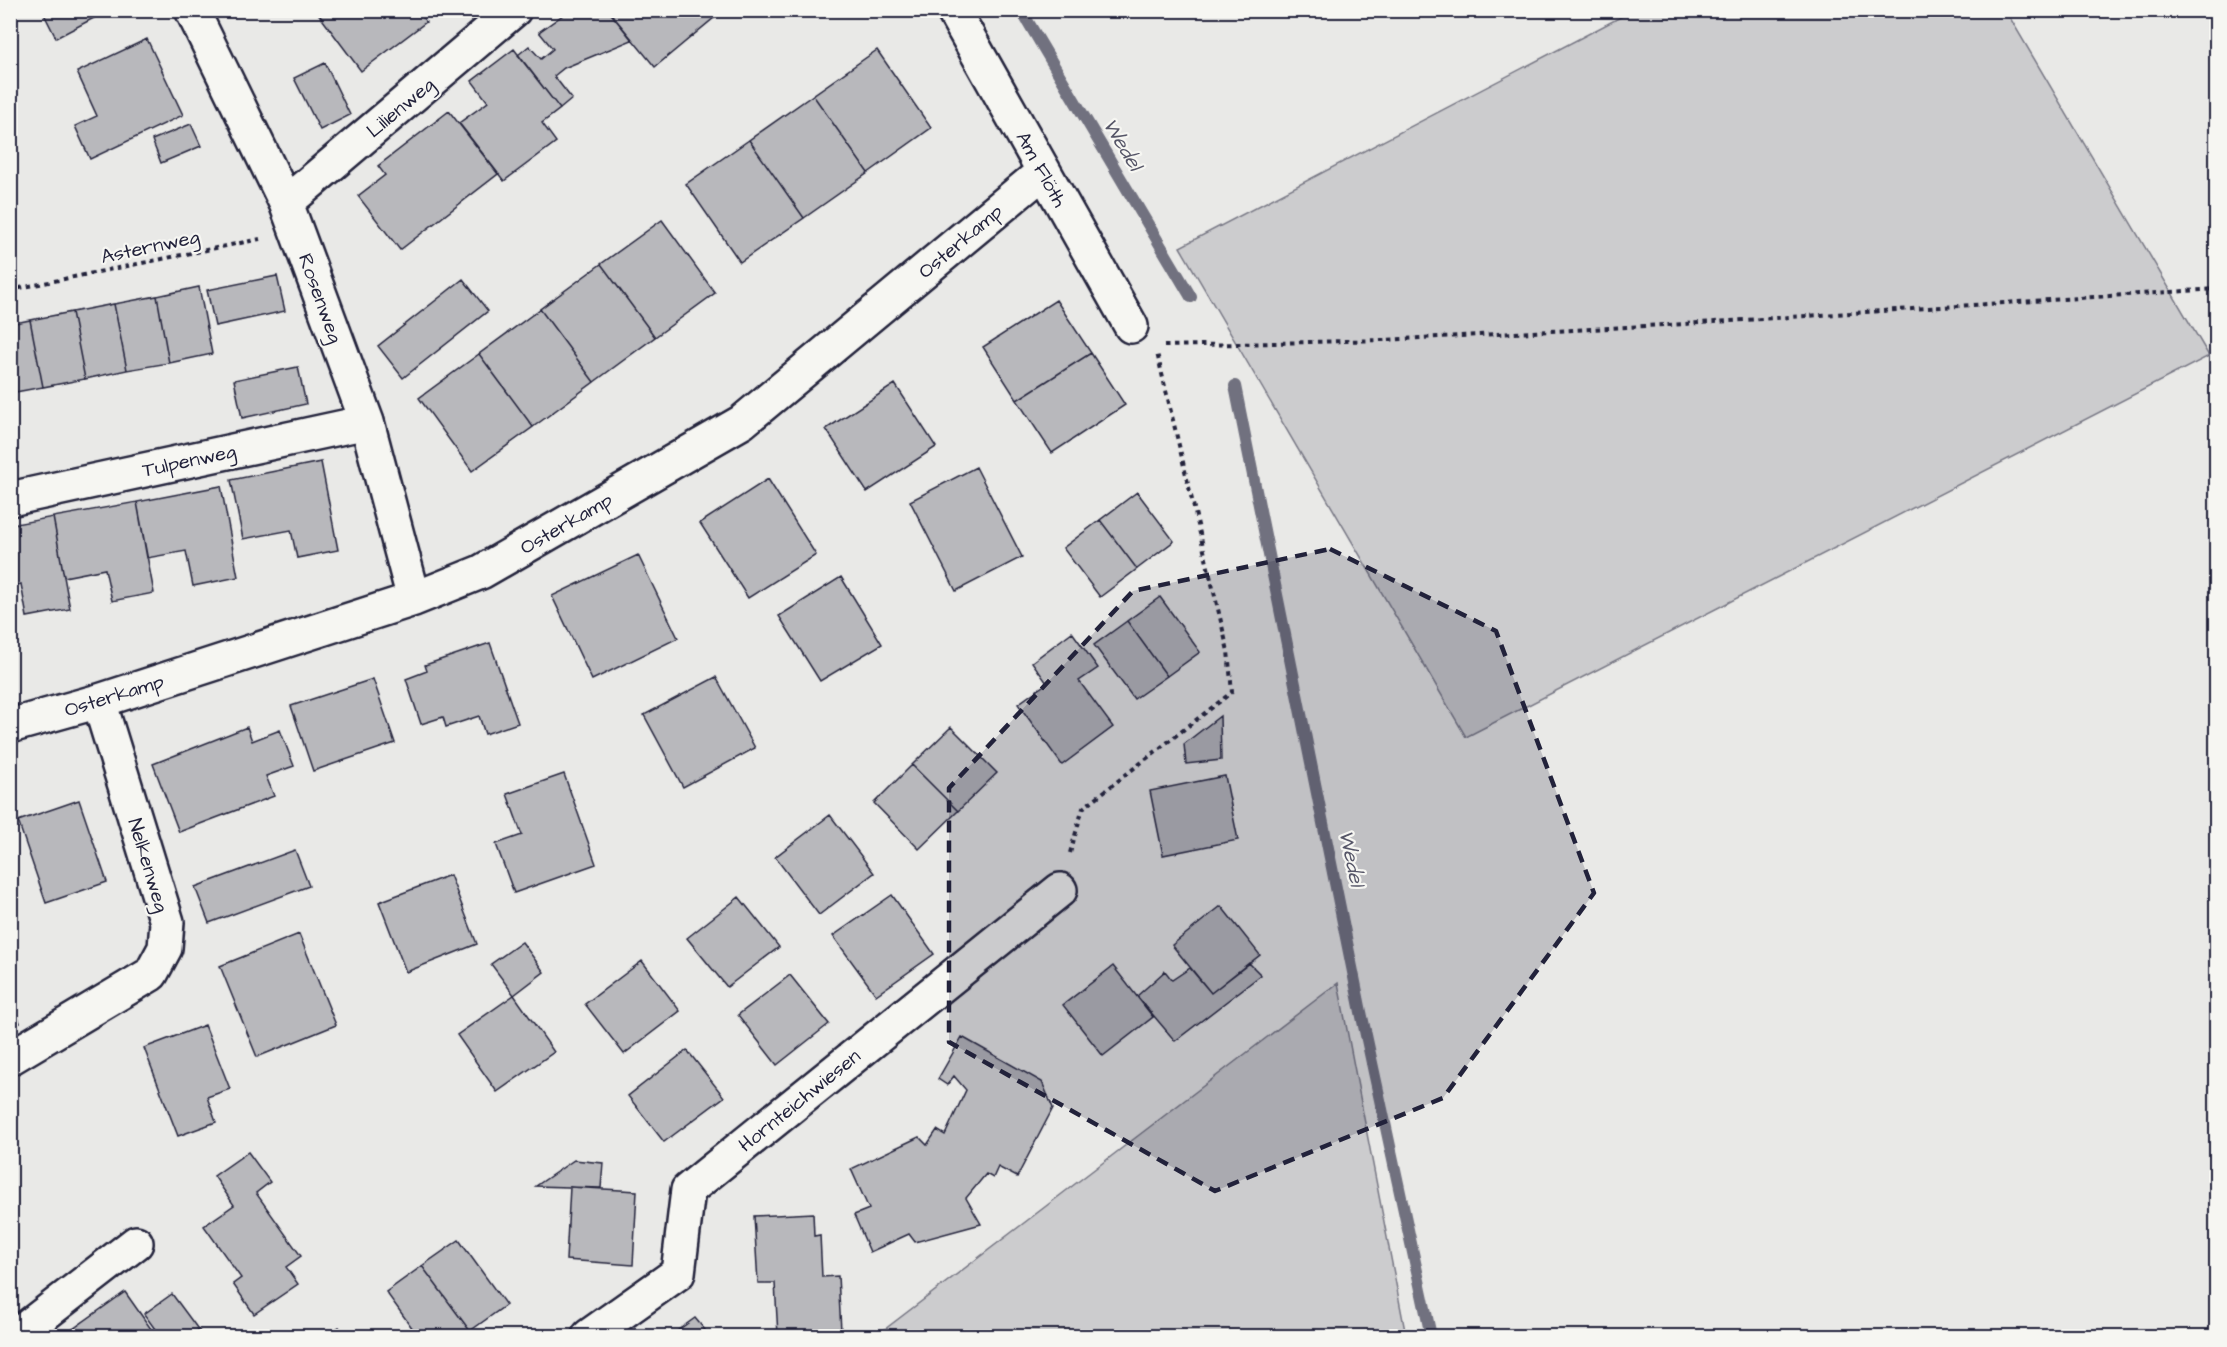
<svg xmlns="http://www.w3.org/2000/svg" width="2227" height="1347" viewBox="0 0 2227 1347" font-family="'Architects Daughter',sans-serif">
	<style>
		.green { fill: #ccccce; stroke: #777784; stroke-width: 1.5 }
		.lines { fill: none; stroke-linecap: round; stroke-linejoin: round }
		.stream { stroke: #71717f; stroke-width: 12 }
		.building { fill: #b8b8bc; stroke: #22223b; stroke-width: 1.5 }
		.street-casing { stroke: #22223b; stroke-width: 38 }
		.path { stroke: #22223b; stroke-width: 4; stroke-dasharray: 4.5 4.5; stroke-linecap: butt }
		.street { stroke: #f6f6f2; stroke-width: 33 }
		.marked { fill: #22223b; fill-opacity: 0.2; stroke: #22223b; stroke-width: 4.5; stroke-dasharray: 12 8; stroke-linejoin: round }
		.labels { text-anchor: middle; stroke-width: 4.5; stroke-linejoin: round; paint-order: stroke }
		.street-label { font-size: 20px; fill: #22223b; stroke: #f6f6f2 }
		.water-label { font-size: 21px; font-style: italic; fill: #565668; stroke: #f6f6f2 }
	</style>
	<rect width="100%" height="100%" fill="#e9e9e7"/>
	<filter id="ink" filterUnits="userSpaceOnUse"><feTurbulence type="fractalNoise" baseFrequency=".0167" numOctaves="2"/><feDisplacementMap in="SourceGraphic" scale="12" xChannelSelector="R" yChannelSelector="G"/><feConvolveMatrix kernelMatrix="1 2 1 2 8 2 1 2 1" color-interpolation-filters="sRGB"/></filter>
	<g filter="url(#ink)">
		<path class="green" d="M 1634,10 L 2006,11 L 2209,356 L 1466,737 L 1180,247 Z
			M 1338,983 L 1406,1336 L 876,1336 Z"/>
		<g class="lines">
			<path class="stream" d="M 1021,10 L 1191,297
				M 1235,386 L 1361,1012 L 1431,1336"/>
		</g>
		<path class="building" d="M 42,10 L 109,10 L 56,38 Z
			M 319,10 L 417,10 L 426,22 L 361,71 L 317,12 Z
			M 570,10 L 608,10 L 632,40 L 564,68 L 554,76 L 572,99 L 560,109 L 518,55 L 529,46 L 541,59 L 553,49 L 539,32 Z
			M 608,10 L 710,10 L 715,17 L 655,67 Z
			M 147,39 L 183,115 L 90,159 L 75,126 L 97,116 L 77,72 Z
			M 514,49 L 560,109 L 542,123 L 556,142 L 504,181 L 459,123 L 488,102 L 472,81 Z
			M 877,50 L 931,128 L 868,173 L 813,95 Z
			M 325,63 L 350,115 L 320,130 L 294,78 Z
			M 813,95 L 868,173 L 804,218 L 749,140 Z
			M 449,111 L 498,174 L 400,250 L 358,196 L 385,175 L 378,166 Z
			M 191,124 L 201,146 L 161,163 L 152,140 Z
			M 749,140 L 804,218 L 740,262 L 686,184 Z
			M 662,220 L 715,293 L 655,337 L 601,264 Z
			M 601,264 L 655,337 L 594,382 L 540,309 Z
			M 277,276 L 285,311 L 215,326 L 207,290 Z
			M 463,279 L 488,311 L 403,378 L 378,346 Z
			M 199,287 L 212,354 L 169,363 L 157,296 Z
			M 157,296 L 169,363 L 127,370 L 114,304 Z
			M 1056,300 L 1091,353 L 1017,400 L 983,347 Z
			M 114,304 L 127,370 L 85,379 L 72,312 Z
			M 540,309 L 594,382 L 533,427 L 479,354 Z
			M 72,312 L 85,379 L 43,387 L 30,320 Z
			M 30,320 L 43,387 L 10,393 L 10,324 Z
			M 1091,353 L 1125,405 L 1052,453 L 1017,400 Z
			M 479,354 L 533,427 L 472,471 L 419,398 Z
			M 298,367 L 306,404 L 242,418 L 234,380 Z
			M 895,384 L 936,447 L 867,492 L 826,429 Z
			M 321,462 L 338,550 L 297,558 L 291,530 L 243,539 L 231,480 Z
			M 976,467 L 1022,557 L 956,591 L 910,501 Z
			M 768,479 L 816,555 L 748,598 L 700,523 Z
			M 221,486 L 238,577 L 193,586 L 186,551 L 147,558 L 137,502 Z
			M 1137,492 L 1174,541 L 1137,569 L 1100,520 Z
			M 137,502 L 154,593 L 112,601 L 105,569 L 64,577 L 53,517 Z
			M 53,517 L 70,609 L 27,617 L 21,584 L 10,587 L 10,525 Z
			M 1100,520 L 1137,569 L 1100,597 L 1063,548 Z
			M 638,555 L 678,638 L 592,680 L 552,596 Z
			M 841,577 L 882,644 L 820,681 L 779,616 Z
			M 1160,597 L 1200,652 L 1167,676 L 1127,621 Z
			M 1127,621 L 1167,676 L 1134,699 L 1094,645 Z
			M 1072,632 L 1098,668 L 1079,681 L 1113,727 L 1062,765 L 1018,704 L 1047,683 L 1032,662 Z
			M 490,643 L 518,723 L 485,734 L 479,716 L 446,727 L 443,717 L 421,724 L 406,679 L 427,671 L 425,665 Z
			M 716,677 L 755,748 L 683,787 L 644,715 Z
			M 373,679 L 395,743 L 313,771 L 291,706 Z
			M 1220,716 L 1221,760 L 1186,764 L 1184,744 Z
			M 247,727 L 252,741 L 280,730 L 294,766 L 266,776 L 274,796 L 179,832 L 153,764 Z
			M 951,727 L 997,773 L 958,811 L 912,765 Z
			M 912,765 L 958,811 L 919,849 L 874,803 Z
			M 564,774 L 596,864 L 514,893 L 496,844 L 522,835 L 507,794 Z
			M 1225,776 L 1238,840 L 1163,855 L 1150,791 Z
			M 79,800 L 107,882 L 46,903 L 18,821 Z
			M 830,815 L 874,873 L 819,915 L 775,857 Z
			M 295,850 L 309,886 L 209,923 L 195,887 Z
			M 450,875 L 477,944 L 406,972 L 379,902 Z
			M 892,895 L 934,954 L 876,995 L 833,936 Z
			M 739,897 L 779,947 L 727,987 L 687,938 Z
			M 1221,906 L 1260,955 L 1211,993 L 1172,945 Z
			M 299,934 L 336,1025 L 257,1057 L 220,966 Z
			M 522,942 L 544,972 L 514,995 L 491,964 Z
			M 642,961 L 680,1011 L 624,1054 L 585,1004 Z
			M 1249,963 L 1261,975 L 1175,1041 L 1137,996 L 1165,971 L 1172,980 L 1190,968 L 1211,993 Z
			M 1113,966 L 1153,1017 L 1103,1056 L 1063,1005 Z
			M 790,975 L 829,1024 L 777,1065 L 738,1015 Z
			M 10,993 L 20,1023 L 10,1026 Z
			M 514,995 L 554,1052 L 497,1092 L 457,1035 Z
			M 205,1025 L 230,1089 L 207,1097 L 216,1122 L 178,1136 L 144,1048 Z
			M 962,1037 L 1042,1082 L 1053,1108 L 1017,1177 L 998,1167 L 993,1178 L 986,1174 L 966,1198 L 981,1224 L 915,1242 L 909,1234 L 870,1252 L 854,1215 L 869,1209 L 851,1169 L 919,1137 L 927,1145 L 937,1130 L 945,1135 L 966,1090 L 954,1076 L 947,1085 L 938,1079 Z
			M 687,1050 L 724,1097 L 664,1142 L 628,1096 Z
			M 248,1152 L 270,1182 L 256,1193 L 301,1256 L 286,1267 L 298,1284 L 254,1314 L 233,1284 L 241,1278 L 204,1226 L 234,1205 L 214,1176 Z
			M 574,1160 L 603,1163 L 601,1188 L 536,1186 Z
			M 570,1187 L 637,1191 L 633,1265 L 566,1260 Z
			M 813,1213 L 814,1236 L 820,1235 L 822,1277 L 838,1276 L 841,1331 L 778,1335 L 775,1283 L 758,1283 L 754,1216 Z
			M 459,1240 L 506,1305 L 470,1331 L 422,1266 Z
			M 422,1266 L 470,1331 L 462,1336 L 418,1336 L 386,1292 Z
			M 125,1292 L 156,1336 L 78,1336 L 73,1329 Z
			M 172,1294 L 203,1336 L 160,1336 L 144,1314 Z
			M 695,1318 L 710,1336 L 670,1336 Z
			M 339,1327 L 346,1336 L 325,1336 Z"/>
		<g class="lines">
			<defs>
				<path id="street" d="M 192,10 L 286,203 L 367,422 L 414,599
					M 953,10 L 1131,326
					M 286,203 L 514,10
					M 10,499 L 367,422
					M 10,726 L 99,701 L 414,599 L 481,572 L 742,422 L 1043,172
					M 10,1058 L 151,974 L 165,948 L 167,922 L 99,701
					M 16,1336 L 136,1243
					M 589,1336 L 678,1273 L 688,1190 L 1060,890"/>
			</defs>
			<use href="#street" class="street-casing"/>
			<path class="path" d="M 10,290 L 260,239
				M 1164,346 L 1384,340 L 1684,324 L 2216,289
				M 1070,853 L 1083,808 L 1232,692 L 1228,651 L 1157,353"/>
			<use href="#street" class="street"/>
		</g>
	</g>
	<path class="marked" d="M 1330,549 L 1496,631 L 1594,893 L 1443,1098 L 1215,1191 L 949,1042 L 949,788 L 1133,591 Z"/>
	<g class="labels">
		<g class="street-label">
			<text transform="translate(400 107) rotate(-40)" y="7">Lilienweg</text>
			<text transform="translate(1042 169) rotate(61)" y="7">Am Flöth</text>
			<text transform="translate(960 241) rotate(-40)" y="7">Osterkamp</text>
			<text transform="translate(150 246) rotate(-12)" y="7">Asternweg</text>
			<text transform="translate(321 298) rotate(70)" y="7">Rosenweg</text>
			<text transform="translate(189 460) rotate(-12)" y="7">Tulpenweg</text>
			<text transform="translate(566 523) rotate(-30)" y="7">Osterkamp</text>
			<text transform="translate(114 695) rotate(-17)" y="7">Osterkamp</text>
			<text transform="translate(149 865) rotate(73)" y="7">Nelkenweg</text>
			<text transform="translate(799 1100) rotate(-39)" y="7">Hornteichwiesen</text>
		</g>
		<g class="water-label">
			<text transform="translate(1123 144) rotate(59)" y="7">Wedel</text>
			<text transform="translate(1352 858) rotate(78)" y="7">Wedel</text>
		</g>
	</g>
	<rect width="2227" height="1347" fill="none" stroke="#f6f6f2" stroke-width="36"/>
	<rect x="18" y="18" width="2191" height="1311" fill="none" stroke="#22223b" stroke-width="2" filter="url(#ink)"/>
</svg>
